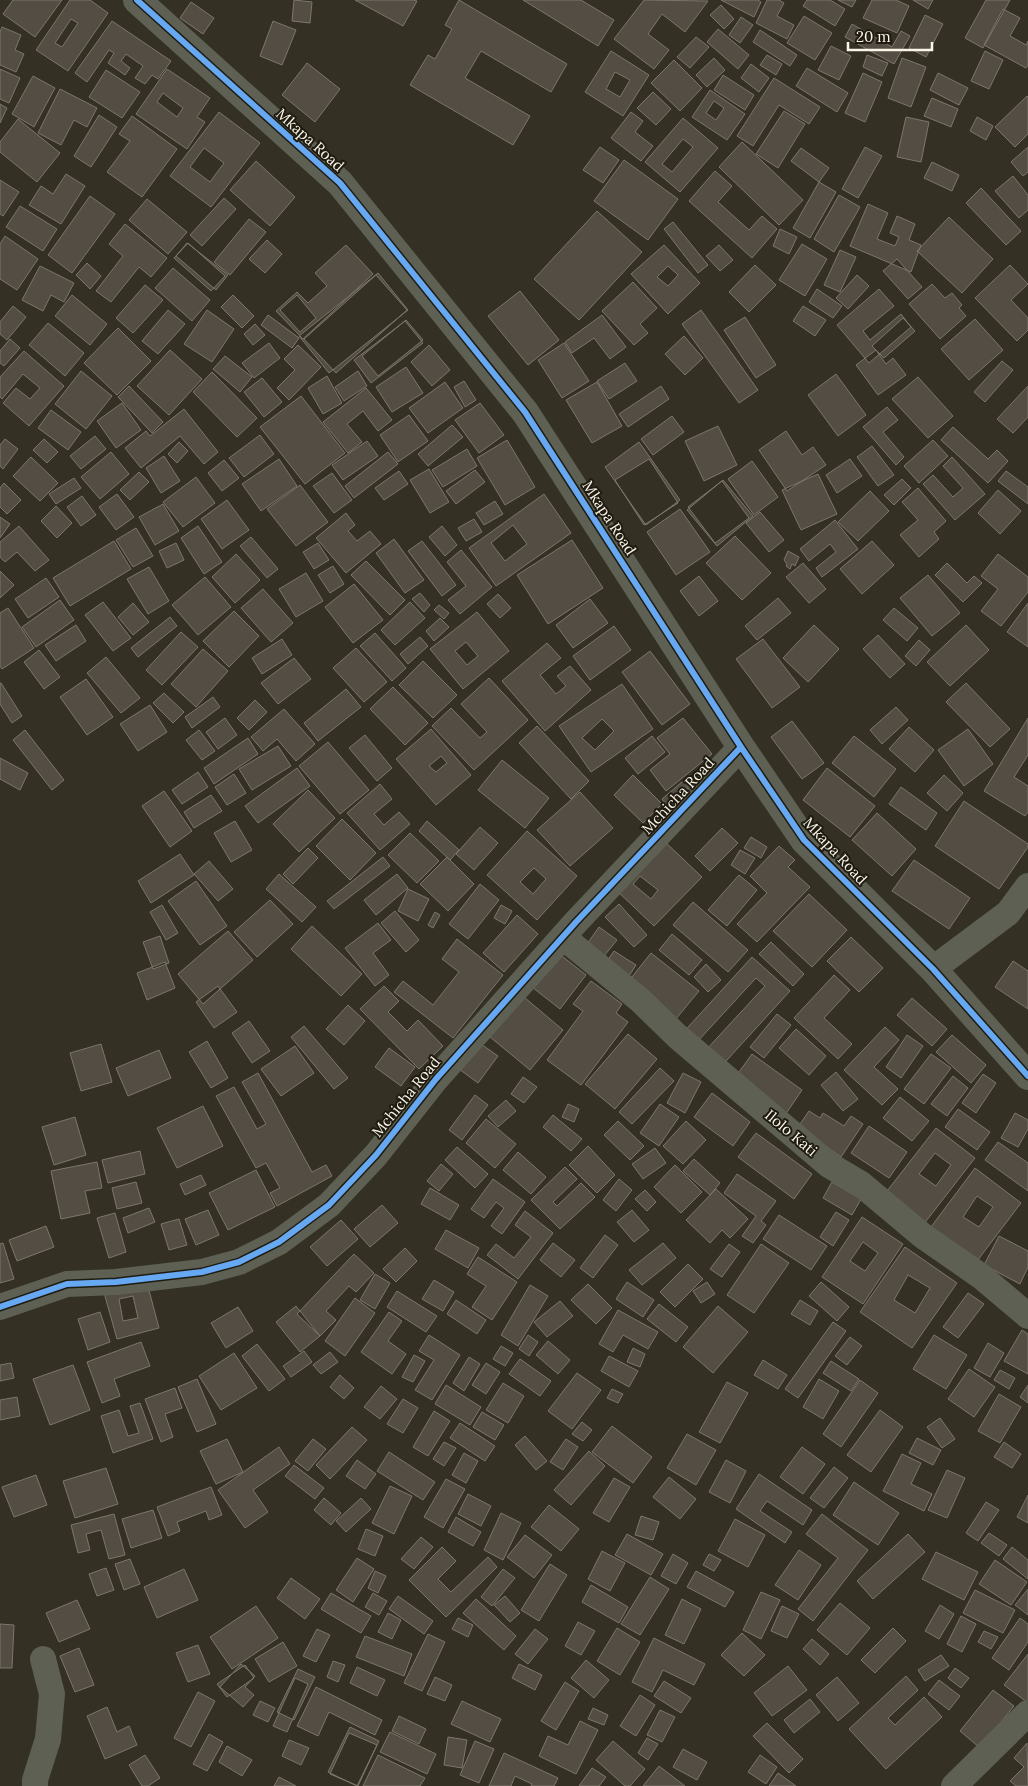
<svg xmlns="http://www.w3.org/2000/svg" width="1028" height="1786" viewBox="0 0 1028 1786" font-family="Lora,serif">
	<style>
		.building { fill: #534d43; stroke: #7d766c; fill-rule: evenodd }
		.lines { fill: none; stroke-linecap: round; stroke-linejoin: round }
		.minor { stroke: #5d6053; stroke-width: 26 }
		.tertiary { stroke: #5d6053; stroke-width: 28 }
		.cycleway-casing { stroke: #1f1b11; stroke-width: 9 }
		.cycleway { stroke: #66a8f1; stroke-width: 6 }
		.labels { text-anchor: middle; stroke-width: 4; stroke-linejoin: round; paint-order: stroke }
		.street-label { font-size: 15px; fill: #faf5e6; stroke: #1f1b11 }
	</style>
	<rect width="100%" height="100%" fill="#343023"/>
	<path class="building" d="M 13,0 L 62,0 L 35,37 L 3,14 Z
		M 70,0 L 90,0 L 108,13 L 68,71 L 36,50 ZM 71,19 L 78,23 L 62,47 L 55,43 Z
		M 294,0 L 312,2 L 310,23 L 292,21 Z
		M 355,0 L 414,0 L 417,1 L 403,26 Z
		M 459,0 L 567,64 L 551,92 L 481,51 L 465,78 L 530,116 L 513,145 L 410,85 L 428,55 L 435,59 L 452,29 L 445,25 Z
		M 523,0 L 581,0 L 614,20 L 598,46 Z
		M 644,0 L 708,1 L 685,32 L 662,14 L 648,34 L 669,50 L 654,69 L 614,39 Z
		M 721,0 L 758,0 L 761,2 L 754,17 Z
		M 767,0 L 779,0 L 784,3 L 777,16 L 794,25 L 787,39 L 756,23 Z
		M 807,0 L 830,0 L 845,9 L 835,26 L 803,6 Z
		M 838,0 L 856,0 L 852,7 Z
		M 872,0 L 896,0 L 909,6 L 897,33 L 863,18 Z
		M 913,0 L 933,0 L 928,9 Z
		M 986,0 L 1010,0 L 983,48 L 965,38 Z
		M 191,2 L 214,18 L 203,34 L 180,18 Z
		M 721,5 L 734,19 L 724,29 L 710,15 Z
		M 1003,9 L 1020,18 L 1010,36 L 1026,45 L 1028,41 L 1028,65 L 1026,68 L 984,45 Z
		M 925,15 L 943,24 L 926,57 L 909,48 Z
		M 804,16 L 832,33 L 815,60 L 787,43 Z
		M 741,17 L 753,25 L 740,43 L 729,35 Z
		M 112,21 L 171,61 L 158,79 L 152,75 L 145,84 L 135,78 L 143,66 L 126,54 L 121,61 L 130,68 L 125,75 L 108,63 L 114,53 L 109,50 L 87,82 L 75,73 Z
		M 273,21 L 296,30 L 282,65 L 260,56 Z
		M 852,24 L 892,47 L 901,31 L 910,36 L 894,64 L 845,37 Z
		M 2,27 L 21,35 L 15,50 L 24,54 L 16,72 L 0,65 L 0,32 Z
		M 718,29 L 749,55 L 738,69 L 707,42 Z
		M 760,30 L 797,55 L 790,66 L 753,42 Z
		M 696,37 L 709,47 L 690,68 L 677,57 Z
		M 831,46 L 851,56 L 839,80 L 818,70 Z
		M 611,51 L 649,75 L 623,116 L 585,92 ZM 615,72 L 630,80 L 620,97 L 606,89 Z
		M 985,51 L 1003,60 L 989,89 L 971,81 Z
		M 767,55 L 782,64 L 776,75 L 760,65 Z
		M 867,55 L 888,63 L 882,76 L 863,67 Z
		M 714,58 L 725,70 L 707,87 L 696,75 Z
		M 902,58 L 926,67 L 911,107 L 888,98 Z
		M 674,60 L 702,88 L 680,111 L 651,83 Z
		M 307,63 L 340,89 L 315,122 L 282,95 Z
		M 751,64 L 769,78 L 759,92 L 741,78 Z
		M 807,68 L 848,93 L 837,112 L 796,86 Z
		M 0,69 L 20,78 L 9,103 L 0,99 Z
		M 167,69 L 210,98 L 197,117 L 205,122 L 187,149 L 136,114 ZM 163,93 L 183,108 L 177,117 L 157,102 Z
		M 106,70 L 140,92 L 122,118 L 89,97 Z
		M 863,73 L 882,82 L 865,122 L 845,113 Z
		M 938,73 L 968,88 L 959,105 L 930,90 Z
		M 723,75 L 754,95 L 745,110 L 714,90 Z
		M 33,76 L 55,88 L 34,127 L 12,114 Z
		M 774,78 L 820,107 L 809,124 L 779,105 L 753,146 L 737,136 Z
		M 60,89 L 97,108 L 87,127 L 74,120 L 61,145 L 38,133 Z
		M 710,90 L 745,114 L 727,140 L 692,117 ZM 714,101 L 724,108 L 716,120 L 706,113 Z
		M 653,92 L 671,109 L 656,125 L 637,108 Z
		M 1027,96 L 1028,97 L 1028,134 L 1015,147 L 995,127 Z
		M 932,98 L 958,109 L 951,127 L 924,116 Z
		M 0,104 L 7,108 L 0,123 Z
		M 784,111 L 805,124 L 778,168 L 756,154 Z
		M 219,112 L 260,143 L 211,207 L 170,176 ZM 204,148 L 224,163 L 210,182 L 190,167 Z
		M 631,112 L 643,121 L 635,132 L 653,146 L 641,161 L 611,138 Z
		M 99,115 L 117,127 L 91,167 L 74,156 Z
		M 132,116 L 177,149 L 142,197 L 107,172 L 130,141 L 119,134 Z
		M 906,117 L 929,122 L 921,162 L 897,157 Z
		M 977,117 L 993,126 L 986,140 L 970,131 Z
		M 683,118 L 718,148 L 680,192 L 645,162 ZM 683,139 L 693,147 L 672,172 L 662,164 Z
		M 18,119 L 60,153 L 37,182 L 0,152 L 0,142 Z
		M 742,142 L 803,200 L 779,225 L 719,167 Z
		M 600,147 L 619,160 L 603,183 L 583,170 Z
		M 865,147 L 882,156 L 858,198 L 842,189 Z
		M 1028,147 L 1028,172 L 1023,176 L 1011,162 Z
		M 801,148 L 829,168 L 819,182 L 791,161 Z
		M 624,160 L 678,199 L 648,240 L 594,201 Z
		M 256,161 L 295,197 L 270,226 L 230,190 Z
		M 932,162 L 959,175 L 952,191 L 924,178 Z
		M 715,171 L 732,186 L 718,202 L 749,230 L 762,216 L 777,229 L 752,258 L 689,201 Z
		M 66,174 L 85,186 L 61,224 L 29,205 L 41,186 L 53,194 Z
		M 1013,176 L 1028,195 L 1028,210 L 1019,218 L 995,191 Z
		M 0,180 L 19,192 L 3,216 L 0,214 Z
		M 819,182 L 836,192 L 810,238 L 793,228 Z
		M 981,188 L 1021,231 L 1006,245 L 966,203 Z
		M 839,195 L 860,207 L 834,252 L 814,239 Z
		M 90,196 L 115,214 L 72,273 L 48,255 Z
		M 224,198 L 236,209 L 202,246 L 190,235 Z
		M 147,199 L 187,232 L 168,254 L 129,220 Z
		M 868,204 L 888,213 L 877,239 L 895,246 L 899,237 L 890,233 L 897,216 L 915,224 L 909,240 L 921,245 L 911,272 L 850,246 Z
		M 20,206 L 57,229 L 43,251 L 6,227 Z
		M 597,211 L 642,252 L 579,320 L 534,279 Z
		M 949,217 L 993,259 L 962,293 L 917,251 Z
		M 249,219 L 266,232 L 230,275 L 214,262 Z
		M 673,222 L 708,265 L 698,273 L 664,229 Z
		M 125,224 L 167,258 L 151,277 L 139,267 L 111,302 L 96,291 L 123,256 L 109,244 Z
		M 780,229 L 797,237 L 789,254 L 773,246 Z
		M 5,236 L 38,259 L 17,290 L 0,279 L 0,244 Z
		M 267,240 L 282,254 L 265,273 L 249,259 Z
		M 187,243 L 228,275 L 216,290 L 176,256 Z
		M 188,243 L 225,276 L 211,291 L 174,258 Z
		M 802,244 L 827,259 L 805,296 L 779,280 Z
		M 346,245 L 373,274 L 303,339 L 276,311 L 297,292 L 308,303 L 327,286 L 315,273 Z
		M 664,245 L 700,283 L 668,314 L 631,274 ZM 668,266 L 678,275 L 668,286 L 657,277 Z
		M 719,245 L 733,260 L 720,271 L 706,256 Z
		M 840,250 L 856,257 L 840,292 L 824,285 Z
		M 897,259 L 922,287 L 908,299 L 883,271 Z
		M 87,263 L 101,276 L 90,289 L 76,275 Z
		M 755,265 L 776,285 L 749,312 L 729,292 Z
		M 1010,265 L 1028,284 L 1011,300 L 1028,318 L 1028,330 L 1017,341 L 975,298 Z
		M 40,266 L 74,283 L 64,302 L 51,295 L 43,311 L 22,300 Z
		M 173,268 L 210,300 L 192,321 L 155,288 Z
		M 378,273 L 408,310 L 329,373 L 299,336 Z
		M 376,275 L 407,310 L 336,373 L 304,339 Z
		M 857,275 L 869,286 L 848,309 L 836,298 Z
		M 633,282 L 657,308 L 640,324 L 648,333 L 634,345 L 602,311 Z
		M 932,284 L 945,298 L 952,293 L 962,305 L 959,308 L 966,316 L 940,339 L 909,304 Z
		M 145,285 L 163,300 L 133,333 L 116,318 Z
		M 817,289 L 842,306 L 833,318 L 809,302 Z
		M 879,289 L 894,306 L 863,331 L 870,340 L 901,314 L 911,327 L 869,363 L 837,325 Z
		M 520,291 L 559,340 L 528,365 L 488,316 Z
		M 72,295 L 107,324 L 90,345 L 55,316 Z
		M 233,295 L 254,316 L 242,328 L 221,307 Z
		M 297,295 L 316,318 L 300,332 L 280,310 Z
		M 13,306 L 26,317 L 7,340 L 0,334 L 0,322 Z
		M 803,306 L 826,320 L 815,336 L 793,321 Z
		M 168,310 L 185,324 L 158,354 L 142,341 Z
		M 207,310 L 234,329 L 212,362 L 184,344 Z
		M 701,310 L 758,390 L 739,403 L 682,324 Z
		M 268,315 L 299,338 L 292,348 L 261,325 Z
		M 602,315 L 626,347 L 610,359 L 594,338 L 572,353 L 565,342 Z
		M 745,317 L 776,365 L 756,378 L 724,330 Z
		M 903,318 L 915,331 L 884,358 L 872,346 Z
		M 975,319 L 1003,350 L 969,380 L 941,349 Z
		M 406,320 L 423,340 L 378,376 L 362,356 Z
		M 405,321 L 423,343 L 371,383 L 354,360 Z
		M 48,323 L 84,353 L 65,376 L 29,345 Z
		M 255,324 L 265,335 L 253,345 L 244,334 Z
		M 118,328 L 151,361 L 117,395 L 84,363 Z
		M 684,336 L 703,358 L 685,375 L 665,354 Z
		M 10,339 L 20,348 L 4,366 L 0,363 L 0,351 Z
		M 269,343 L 280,358 L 254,378 L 242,363 Z
		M 564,343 L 589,381 L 562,398 L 538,360 Z
		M 298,345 L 321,367 L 289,400 L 277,388 L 295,370 L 284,359 Z
		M 429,345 L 450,370 L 432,386 L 411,362 Z
		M 170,350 L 202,379 L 169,415 L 137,386 Z
		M 876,350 L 886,364 L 893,358 L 906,375 L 878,395 L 856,365 Z
		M 24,351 L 64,386 L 29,426 L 3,403 L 16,388 L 30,399 L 40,388 L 23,374 L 2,399 L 0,397 L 0,377 Z
		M 225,356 L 252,377 L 240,392 L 213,369 Z
		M 1002,361 L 1013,370 L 985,402 L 974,392 Z
		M 625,363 L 637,381 L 609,399 L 597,381 Z
		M 406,367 L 423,393 L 392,412 L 376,387 Z
		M 81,371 L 112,396 L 86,429 L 55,404 Z
		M 358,371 L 367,386 L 344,401 L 335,387 Z
		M 212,372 L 257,418 L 237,437 L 193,392 Z
		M 836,374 L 866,415 L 838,436 L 808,395 Z
		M 327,376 L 342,403 L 323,414 L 308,388 Z
		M 918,377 L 953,416 L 928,438 L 892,399 Z
		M 262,378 L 282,402 L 264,417 L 244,392 Z
		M 464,381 L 476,400 L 465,407 L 454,387 Z
		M 445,382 L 463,408 L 428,433 L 409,408 Z
		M 597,382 L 622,426 L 592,443 L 566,400 Z
		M 129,386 L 163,422 L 152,433 L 118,397 Z
		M 661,386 L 669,399 L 628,427 L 619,414 Z
		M 1028,386 L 1028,417 L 1013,433 L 997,419 Z
		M 366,388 L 392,420 L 378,431 L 363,411 L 347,424 L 362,442 L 348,453 L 323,422 Z
		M 301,396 L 345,453 L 305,484 L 260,427 Z
		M 122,403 L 141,430 L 116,448 L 97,421 Z
		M 480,403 L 504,435 L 479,453 L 455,420 Z
		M 887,407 L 898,420 L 883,432 L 904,457 L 896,465 L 863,427 Z
		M 184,409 L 218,452 L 204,464 L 180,436 L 141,468 L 125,448 L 146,431 L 150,436 Z
		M 51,410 L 81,432 L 68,450 L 38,428 Z
		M 409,415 L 428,441 L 398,462 L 380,435 Z
		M 672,416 L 684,432 L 653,455 L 641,439 Z
		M 452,425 L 463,437 L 428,466 L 418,454 Z
		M 718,426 L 737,465 L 704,481 L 685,441 Z
		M 953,427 L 988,459 L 997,450 L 1008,461 L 988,483 L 941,440 Z
		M 786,431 L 802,455 L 813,447 L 826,465 L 787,491 L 759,450 Z
		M 260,435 L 274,454 L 244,477 L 229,458 Z
		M 95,436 L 106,449 L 81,469 L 70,456 Z
		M 5,439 L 18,449 L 3,469 L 0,466 L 0,445 Z
		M 44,439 L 58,452 L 47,463 L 33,450 Z
		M 507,440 L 535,487 L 505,505 L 477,458 Z
		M 933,440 L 948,456 L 919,483 L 904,466 Z
		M 367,441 L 378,456 L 343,480 L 332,465 Z
		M 179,442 L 188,451 L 177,463 L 168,454 Z
		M 639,442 L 680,500 L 646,525 L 605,467 Z
		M 872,446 L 894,475 L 878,486 L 857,457 Z
		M 467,449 L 477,466 L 443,487 L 432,470 Z
		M 111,452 L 129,474 L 100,499 L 81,477 Z
		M 388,452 L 398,464 L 354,498 L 345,486 Z
		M 164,456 L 180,481 L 161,493 L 146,468 Z
		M 31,457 L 58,483 L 40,501 L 13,476 Z
		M 952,457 L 985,494 L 955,520 L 923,484 L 933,475 L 953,497 L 963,488 L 943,466 Z
		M 279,459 L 297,486 L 261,511 L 242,484 Z
		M 649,459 L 678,503 L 644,525 L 615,480 Z
		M 850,459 L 862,476 L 837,493 L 826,475 Z
		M 224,460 L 239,478 L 222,491 L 208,473 Z
		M 752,461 L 778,497 L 754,515 L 728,479 Z
		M 429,469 L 449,502 L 430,513 L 410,480 Z
		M 475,470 L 485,482 L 456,504 L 446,491 Z
		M 399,471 L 408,484 L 384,500 L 375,488 Z
		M 1006,471 L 1028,487 L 1028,504 L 998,481 Z
		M 139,472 L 149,482 L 130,500 L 120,490 Z
		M 332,473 L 352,500 L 334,513 L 313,486 Z
		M 818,474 L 837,514 L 801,530 L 782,490 Z
		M 196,477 L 215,503 L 183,527 L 163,502 Z
		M 74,478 L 81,488 L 56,504 L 49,494 Z
		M 902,479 L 911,488 L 894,505 L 884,495 Z
		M 723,480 L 753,516 L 717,546 L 687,510 Z
		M 722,481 L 749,518 L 715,543 L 688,507 Z
		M 4,483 L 21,500 L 7,514 L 0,507 L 0,488 Z
		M 300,485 L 328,522 L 296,546 L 267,509 Z
		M 918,488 L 946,521 L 934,532 L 939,539 L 919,557 L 900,535 L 918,520 L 902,502 Z
		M 998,490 L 1021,511 L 1000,534 L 978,513 Z
		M 870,491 L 889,511 L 858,541 L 838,522 Z
		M 117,494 L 134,517 L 116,530 L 99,507 Z
		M 544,494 L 571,533 L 496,586 L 469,548 ZM 513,525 L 527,544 L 505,561 L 491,543 Z
		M 82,496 L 96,515 L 81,526 L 67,507 Z
		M 227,500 L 249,530 L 222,549 L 201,519 Z
		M 495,501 L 503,514 L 484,525 L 476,513 Z
		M 163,504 L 179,531 L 155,545 L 139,517 Z
		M 56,506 L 72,523 L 57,538 L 41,521 Z
		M 680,509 L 710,552 L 676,575 L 647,532 Z
		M 760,512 L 784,540 L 769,552 L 746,523 Z
		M 346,513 L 355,525 L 348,531 L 357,541 L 370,531 L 381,544 L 346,573 L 316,538 Z
		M 0,517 L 10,524 L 0,538 Z
		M 474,519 L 482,532 L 466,541 L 458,528 Z
		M 835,520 L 858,549 L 822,577 L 816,568 L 836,552 L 830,544 L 809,561 L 800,549 Z
		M 19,526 L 49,560 L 35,571 L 17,552 L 5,562 L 0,557 L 0,542 Z
		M 198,526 L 222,562 L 204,574 L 181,538 Z
		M 442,526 L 457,545 L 445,556 L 429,537 Z
		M 136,528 L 153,556 L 133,567 L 116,540 Z
		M 735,536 L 771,573 L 742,600 L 706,563 Z
		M 251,537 L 278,569 L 267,578 L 240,546 Z
		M 394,539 L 424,580 L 405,593 L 376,553 Z
		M 572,540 L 603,588 L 548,624 L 517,575 Z
		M 114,541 L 131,569 L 70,606 L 53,578 Z
		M 422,541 L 456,585 L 442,596 L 408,551 Z
		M 872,541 L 894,565 L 862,594 L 840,569 Z
		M 176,543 L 184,560 L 167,568 L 159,551 Z
		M 318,543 L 329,560 L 314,569 L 303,552 Z
		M 461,550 L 492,587 L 460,614 L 448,600 L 466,586 L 447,562 Z
		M 788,551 L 799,557 L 795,566 L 792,564 L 790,569 L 786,566 L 787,564 L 784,560 Z
		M 236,554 L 260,580 L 235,603 L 212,577 Z
		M 998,554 L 1028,577 L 1028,592 L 1001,626 L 981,611 L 998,589 L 981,576 Z
		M 366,561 L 405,600 L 390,615 L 351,575 Z
		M 803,563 L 826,589 L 809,603 L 786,577 Z
		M 947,563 L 967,583 L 974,576 L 982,583 L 963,602 L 935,575 Z
		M 333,566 L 344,584 L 330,593 L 318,575 Z
		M 149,567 L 169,601 L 148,614 L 127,579 Z
		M 0,571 L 14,585 L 0,598 Z
		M 306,573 L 323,601 L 296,617 L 279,589 Z
		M 928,575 L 960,613 L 932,636 L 900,598 Z
		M 699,576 L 718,601 L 699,616 L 680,591 Z
		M 205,577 L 231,607 L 198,635 L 172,605 Z
		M 46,578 L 59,597 L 28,618 L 15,599 Z
		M 354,584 L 383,620 L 353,643 L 325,607 Z
		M 263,589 L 293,623 L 271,642 L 241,608 Z
		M 420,593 L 430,605 L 424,612 L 412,599 Z
		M 498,594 L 511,608 L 500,618 L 487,604 Z
		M 778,598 L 791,613 L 757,640 L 745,626 Z
		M 590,599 L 608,623 L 573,648 L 556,625 Z
		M 60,600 L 74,620 L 36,647 L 22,627 Z
		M 103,602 L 131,638 L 113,651 L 85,615 Z
		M 410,602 L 425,618 L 395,645 L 381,630 Z
		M 133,603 L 149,622 L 133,635 L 118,617 Z
		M 1028,603 L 1028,647 L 1007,632 Z
		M 439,605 L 449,613 L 444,619 L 434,610 Z
		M 8,608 L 34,648 L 2,669 L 0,666 L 0,613 Z
		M 894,608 L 918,628 L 907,641 L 883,620 Z
		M 234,611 L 259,636 L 229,667 L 203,641 Z
		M 477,612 L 509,651 L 463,689 L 430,649 ZM 466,642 L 478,656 L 467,665 L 455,651 Z
		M 170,617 L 177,626 L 138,657 L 131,648 Z
		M 440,618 L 449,627 L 434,641 L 426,631 Z
		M 76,625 L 86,641 L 56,661 L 45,645 Z
		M 814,625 L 839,649 L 808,682 L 783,658 Z
		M 966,625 L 989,650 L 950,686 L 927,662 Z
		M 614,626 L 631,650 L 590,680 L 573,656 Z
		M 181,632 L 198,647 L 162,685 L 146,670 Z
		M 375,633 L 406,668 L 392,681 L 360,646 Z
		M 878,635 L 905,664 L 890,678 L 863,649 Z
		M 420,637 L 428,646 L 408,664 L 400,654 Z
		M 282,639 L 292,655 L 262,674 L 252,658 Z
		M 763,639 L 800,687 L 772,708 L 736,659 Z
		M 919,640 L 930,650 L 916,666 L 905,656 Z
		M 547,643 L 561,658 L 540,675 L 556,694 L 566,686 L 557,676 L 570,666 L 591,690 L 545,731 L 502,681 Z
		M 356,648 L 387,682 L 364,702 L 333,668 Z
		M 203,649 L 228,671 L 196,707 L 171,684 Z
		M 39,650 L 60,677 L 44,689 L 24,662 Z
		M 650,651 L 690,704 L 662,725 L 622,672 Z
		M 106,657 L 140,698 L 121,713 L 87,673 Z
		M 294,658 L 311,679 L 278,704 L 261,683 Z
		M 423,661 L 457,695 L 433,718 L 399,685 Z
		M 489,678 L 528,720 L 474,770 L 432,726 L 451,708 L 480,738 L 487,732 L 461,704 Z
		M 86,679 L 113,717 L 87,735 L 60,697 Z
		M 0,683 L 1,683 L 22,716 L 12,723 L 0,704 Z
		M 966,683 L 1010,729 L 990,747 L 946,702 Z
		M 622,684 L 653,729 L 591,772 L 559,726 ZM 602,719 L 614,731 L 595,750 L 582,738 Z
		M 393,687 L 428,723 L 405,745 L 370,709 Z
		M 346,689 L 361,707 L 318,741 L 304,723 Z
		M 164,693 L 184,712 L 173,723 L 153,703 Z
		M 213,697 L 220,707 L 192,728 L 185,717 Z
		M 255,700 L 267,712 L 249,730 L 237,718 Z
		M 150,705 L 167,732 L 138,751 L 120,724 Z
		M 896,707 L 908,720 L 882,744 L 870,730 Z
		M 284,709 L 315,744 L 296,761 L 277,739 L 263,751 L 251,737 Z
		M 225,718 L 237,735 L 218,749 L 206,732 Z
		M 683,718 L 712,754 L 666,791 L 650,770 L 670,754 L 657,738 Z
		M 1028,718 L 1028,755 L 1014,777 L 1028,786 L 1028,812 L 1025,816 L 984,791 Z
		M 792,721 L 824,763 L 802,779 L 771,737 Z
		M 537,726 L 589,781 L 571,799 L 519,743 Z
		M 909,727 L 934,750 L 915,772 L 889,749 Z
		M 431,729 L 471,775 L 436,805 L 396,759 ZM 441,756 L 447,763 L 436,772 L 429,766 Z
		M 968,729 L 993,764 L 964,786 L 938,750 Z
		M 25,730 L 64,780 L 52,790 L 13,740 Z
		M 199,730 L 215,751 L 202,760 L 186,740 Z
		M 365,735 L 392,768 L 377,781 L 349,748 Z
		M 652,736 L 665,752 L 638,774 L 625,758 Z
		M 854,736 L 896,769 L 874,797 L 832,763 Z
		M 248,738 L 258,754 L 214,784 L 204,768 Z
		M 328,742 L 369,790 L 340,814 L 299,766 Z
		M 278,746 L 291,766 L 252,790 L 239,769 Z
		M 0,758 L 28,773 L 20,790 L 0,779 Z
		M 502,760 L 549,798 L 525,828 L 478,790 Z
		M 297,768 L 310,786 L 258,823 L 245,806 Z
		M 827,768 L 875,806 L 850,837 L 803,800 Z
		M 198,772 L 208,787 L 182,804 L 172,790 Z
		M 234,774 L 246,793 L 227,805 L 215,787 Z
		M 633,775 L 662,804 L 643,823 L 614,795 Z
		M 690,775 L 700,786 L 671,811 L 662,799 Z
		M 944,775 L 963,793 L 947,811 L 927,793 Z
		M 380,784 L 392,799 L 374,814 L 384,825 L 399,812 L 410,824 L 380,850 L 347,813 Z
		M 901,787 L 937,813 L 926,830 L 889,804 Z
		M 308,790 L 335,818 L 299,852 L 273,824 Z
		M 164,791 L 192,831 L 170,847 L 142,806 Z
		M 580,792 L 613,828 L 570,866 L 537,830 Z
		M 211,795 L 222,811 L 194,828 L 184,812 Z
		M 964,801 L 1028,844 L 1028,847 L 999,889 L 935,846 Z
		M 877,813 L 916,849 L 892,876 L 852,840 Z
		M 342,819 L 376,853 L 350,880 L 316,846 Z
		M 235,821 L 252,850 L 231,862 L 214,833 Z
		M 427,821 L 459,850 L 450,860 L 419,831 Z
		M 480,827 L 498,843 L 474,870 L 456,854 Z
		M 722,828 L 738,843 L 710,871 L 695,856 Z
		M 527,831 L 577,876 L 537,920 L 487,875 ZM 534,868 L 546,879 L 533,894 L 520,882 Z
		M 410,833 L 439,861 L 417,883 L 388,855 Z
		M 751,837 L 767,847 L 761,858 L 744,848 Z
		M 663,840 L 702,877 L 654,926 L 615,889 ZM 640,876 L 658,890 L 651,899 L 633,884 Z
		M 779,846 L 795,860 L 788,867 L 810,887 L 757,942 L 737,924 L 767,893 L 750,876 Z
		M 308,848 L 318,858 L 293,884 L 283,874 Z
		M 740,850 L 755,858 L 745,874 L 731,865 Z
		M 180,854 L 194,875 L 151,903 L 138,881 Z
		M 383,857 L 390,866 L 334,909 L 327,901 Z
		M 447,857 L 474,884 L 448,911 L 420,884 Z
		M 914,860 L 970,898 L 949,929 L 892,891 Z
		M 209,861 L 233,889 L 218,901 L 194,874 Z
		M 279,874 L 316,907 L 302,922 L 266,889 Z
		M 397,874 L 408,888 L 376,915 L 364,900 Z
		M 739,875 L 757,890 L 727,926 L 708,910 Z
		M 196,881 L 227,926 L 200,945 L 168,901 Z
		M 480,884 L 499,900 L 468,939 L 449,924 Z
		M 408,889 L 429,899 L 418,921 L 398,911 Z
		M 809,894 L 847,930 L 812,967 L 773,931 Z
		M 270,900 L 293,924 L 257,957 L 234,932 Z
		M 693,902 L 748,950 L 728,972 L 673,925 Z
		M 619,904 L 647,935 L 634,947 L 605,917 Z
		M 162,905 L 178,933 L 166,940 L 150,912 Z
		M 501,905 L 512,911 L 505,924 L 494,918 Z
		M 395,911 L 419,940 L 406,952 L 381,923 Z
		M 435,912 L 440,915 L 433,928 L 428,925 Z
		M 517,915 L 538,934 L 504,972 L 483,953 Z
		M 378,923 L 391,940 L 373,953 L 389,975 L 375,986 L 345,948 Z
		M 312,926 L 362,974 L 341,996 L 291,949 Z
		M 599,927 L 617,940 L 604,956 L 587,944 Z
		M 228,931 L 253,960 L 203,1004 L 178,974 Z
		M 672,934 L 702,960 L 689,975 L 659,950 Z
		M 160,936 L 169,963 L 153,969 L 143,942 Z
		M 851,937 L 883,968 L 859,992 L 827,961 Z
		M 457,939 L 503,975 L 453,1038 L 394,992 L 403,981 L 433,1005 L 459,972 L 442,959 Z
		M 771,942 L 804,974 L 793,986 L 759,954 Z
		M 614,951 L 636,965 L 629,976 L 607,961 Z
		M 558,953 L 586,975 L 560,1009 L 532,987 Z
		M 651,953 L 699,991 L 675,1020 L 628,982 Z
		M 752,957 L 790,991 L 716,1072 L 679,1037 ZM 756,978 L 765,986 L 706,1050 L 697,1042 Z
		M 1013,961 L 1028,971 L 1028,1009 L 995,987 Z
		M 165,962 L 175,988 L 147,1000 L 137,973 Z
		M 706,964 L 721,980 L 708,992 L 694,977 Z
		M 834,975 L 850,990 L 824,1018 L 852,1044 L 838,1059 L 794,1018 Z
		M 591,981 L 622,1004 L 616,1013 L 628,1022 L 581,1085 L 547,1060 L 583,1011 L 573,1004 Z
		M 218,986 L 237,1012 L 214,1028 L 196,1002 Z
		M 384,986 L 399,1001 L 388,1012 L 407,1031 L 418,1020 L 443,1046 L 419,1069 L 360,1009 Z
		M 518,992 L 563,1030 L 530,1070 L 484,1032 Z
		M 912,998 L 947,1029 L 932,1046 L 897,1015 Z
		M 348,1005 L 365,1021 L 344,1045 L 326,1029 Z
		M 777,1014 L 791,1025 L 764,1058 L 750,1047 Z
		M 249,1021 L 270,1051 L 252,1063 L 232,1033 Z
		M 304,1026 L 348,1078 L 334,1089 L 291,1037 Z
		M 885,1027 L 899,1040 L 874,1067 L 898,1089 L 882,1105 L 844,1070 Z
		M 796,1029 L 826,1056 L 809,1075 L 779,1048 Z
		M 628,1034 L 657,1059 L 615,1109 L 585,1084 Z
		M 907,1035 L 923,1046 L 901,1078 L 886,1067 Z
		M 952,1035 L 986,1065 L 971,1083 L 936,1052 Z
		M 207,1041 L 228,1078 L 211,1088 L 189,1052 Z
		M 478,1042 L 498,1056 L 478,1083 L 459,1069 Z
		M 101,1044 L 112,1082 L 81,1091 L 70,1053 Z
		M 295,1046 L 314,1073 L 281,1096 L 261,1069 Z
		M 389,1048 L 415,1067 L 401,1086 L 375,1067 Z
		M 159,1050 L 171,1078 L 128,1096 L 116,1068 Z
		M 752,1054 L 802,1090 L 785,1115 L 734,1079 Z
		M 931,1054 L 951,1068 L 924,1104 L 904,1089 Z
		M 660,1068 L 674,1081 L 632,1124 L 619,1112 Z
		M 836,1072 L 858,1099 L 843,1111 L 821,1085 Z
		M 258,1073 L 312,1172 L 326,1165 L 332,1176 L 277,1206 L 270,1193 L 280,1188 L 266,1163 L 256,1168 L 216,1096 L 234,1087 L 257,1129 L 266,1124 L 242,1082 Z
		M 683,1073 L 701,1082 L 685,1113 L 667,1103 Z
		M 983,1074 L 996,1083 L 976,1113 L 962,1103 Z
		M 953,1076 L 968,1088 L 947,1116 L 931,1104 Z
		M 523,1077 L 537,1087 L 524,1103 L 511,1094 Z
		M 712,1093 L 750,1122 L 733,1146 L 694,1117 Z
		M 475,1095 L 488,1105 L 462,1140 L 449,1130 Z
		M 900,1097 L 929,1121 L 912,1141 L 883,1118 Z
		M 506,1100 L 516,1111 L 498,1127 L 488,1116 Z
		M 568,1104 L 579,1109 L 574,1122 L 562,1117 Z
		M 660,1104 L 679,1117 L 659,1146 L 640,1133 Z
		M 203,1106 L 223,1146 L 177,1168 L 157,1128 Z
		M 958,1109 L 990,1132 L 977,1150 L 945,1127 Z
		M 809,1111 L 820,1118 L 823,1113 L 844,1126 L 851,1116 L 863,1124 L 841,1157 L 798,1127 Z
		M 1015,1113 L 1028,1120 L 1028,1129 L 1018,1147 L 1001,1138 Z
		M 553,1115 L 582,1139 L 571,1151 L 543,1127 Z
		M 75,1117 L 86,1155 L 54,1165 L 42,1127 Z
		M 486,1119 L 516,1144 L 495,1168 L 466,1143 Z
		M 618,1121 L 644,1146 L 630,1160 L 604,1135 Z
		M 686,1121 L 706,1140 L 683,1164 L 663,1146 Z
		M 869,1126 L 907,1152 L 889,1178 L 851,1153 Z
		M 936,1128 L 975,1158 L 923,1225 L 884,1195 ZM 935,1153 L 951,1165 L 936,1186 L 919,1174 Z
		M 756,1133 L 812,1174 L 794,1199 L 738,1157 Z
		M 998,1142 L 1028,1163 L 1028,1191 L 985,1160 Z
		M 588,1146 L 615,1175 L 597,1193 L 569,1165 Z
		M 457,1147 L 488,1174 L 475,1188 L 445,1160 Z
		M 655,1148 L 666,1163 L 643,1179 L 632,1164 Z
		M 140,1151 L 145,1174 L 108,1183 L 102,1160 Z
		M 518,1152 L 546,1177 L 531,1194 L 503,1170 Z
		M 694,1159 L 720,1183 L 710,1195 L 683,1171 Z
		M 97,1162 L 102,1188 L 85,1191 L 90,1213 L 61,1219 L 51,1171 Z
		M 441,1164 L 453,1174 L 439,1191 L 427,1181 Z
		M 675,1165 L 702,1192 L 681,1213 L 654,1187 Z
		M 565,1167 L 577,1179 L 553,1202 L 557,1206 L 581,1183 L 595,1197 L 560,1229 L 531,1200 Z
		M 975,1168 L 1021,1203 L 974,1265 L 928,1231 ZM 977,1196 L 993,1207 L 979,1227 L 963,1217 Z
		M 256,1170 L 275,1207 L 228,1230 L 209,1193 Z
		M 737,1174 L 776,1201 L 761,1221 L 766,1225 L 753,1243 L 742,1236 L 756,1216 L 724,1193 Z
		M 201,1175 L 206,1185 L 185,1195 L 180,1184 Z
		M 493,1179 L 525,1202 L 502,1234 L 491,1226 L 504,1208 L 496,1202 L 484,1218 L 471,1209 Z
		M 619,1179 L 632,1190 L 616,1211 L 603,1200 Z
		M 136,1182 L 142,1203 L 117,1209 L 112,1188 Z
		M 832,1182 L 861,1199 L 852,1215 L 823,1198 Z
		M 430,1188 L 459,1205 L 450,1220 L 421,1204 Z
		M 716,1189 L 748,1219 L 730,1238 L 722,1230 L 710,1243 L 686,1220 Z
		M 645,1190 L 656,1202 L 647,1211 L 635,1199 Z
		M 382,1205 L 398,1223 L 370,1247 L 354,1229 Z
		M 149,1208 L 155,1222 L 128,1233 L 123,1218 Z
		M 208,1210 L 219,1235 L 196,1245 L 185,1219 Z
		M 632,1210 L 649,1230 L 634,1242 L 617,1222 Z
		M 525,1211 L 553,1233 L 518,1279 L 487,1255 L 496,1244 L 514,1258 L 531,1237 L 515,1225 Z
		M 836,1212 L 849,1220 L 833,1246 L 820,1237 Z
		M 115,1213 L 126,1252 L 109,1258 L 97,1218 Z
		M 779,1215 L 827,1246 L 811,1270 L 763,1239 Z
		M 862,1217 L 903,1244 L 863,1304 L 822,1277 ZM 863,1242 L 878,1253 L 865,1271 L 850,1261 Z
		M 179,1219 L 187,1245 L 169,1250 L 161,1224 Z
		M 341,1220 L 358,1239 L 327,1266 L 310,1247 Z
		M 46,1226 L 54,1247 L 17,1261 L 9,1240 Z
		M 446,1230 L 479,1248 L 468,1268 L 435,1249 Z
		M 605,1235 L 618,1245 L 593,1278 L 580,1268 Z
		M 999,1236 L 1028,1251 L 1028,1267 L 1020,1284 L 984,1265 Z
		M 3,1243 L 14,1279 L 0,1283 L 0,1244 Z
		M 553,1243 L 575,1260 L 561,1277 L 540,1260 Z
		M 663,1243 L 676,1258 L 642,1285 L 629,1270 Z
		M 729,1244 L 740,1252 L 722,1277 L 710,1269 Z
		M 761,1244 L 789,1263 L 754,1313 L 727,1295 Z
		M 905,1247 L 957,1283 L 912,1348 L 860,1312 ZM 908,1275 L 930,1288 L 915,1313 L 894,1300 Z
		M 405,1248 L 417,1261 L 396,1282 L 383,1269 Z
		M 354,1254 L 374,1273 L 356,1292 L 349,1286 L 326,1311 L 336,1320 L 320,1336 L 297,1314 Z
		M 478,1257 L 517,1282 L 492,1320 L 472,1307 L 486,1286 L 467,1274 Z
		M 688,1264 L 703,1279 L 675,1307 L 660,1292 Z
		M 375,1274 L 390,1283 L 375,1309 L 360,1300 Z
		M 146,1279 L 159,1328 L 117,1339 L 103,1289 ZM 133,1296 L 138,1318 L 123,1321 L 119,1299 Z
		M 434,1280 L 454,1292 L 443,1311 L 422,1299 Z
		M 627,1282 L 654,1300 L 643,1317 L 616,1299 Z
		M 707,1282 L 715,1294 L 701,1303 L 693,1291 Z
		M 821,1282 L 849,1307 L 837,1321 L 809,1296 Z
		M 588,1284 L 612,1308 L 596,1324 L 571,1300 Z
		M 530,1285 L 548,1296 L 518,1346 L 501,1335 Z
		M 397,1291 L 437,1316 L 426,1332 L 387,1307 Z
		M 968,1293 L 984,1304 L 958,1338 L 943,1327 Z
		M 355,1298 L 375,1313 L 345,1356 L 325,1341 Z
		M 456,1300 L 486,1320 L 477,1334 L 447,1314 Z
		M 800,1300 L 818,1311 L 810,1325 L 791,1314 Z
		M 560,1301 L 573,1316 L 547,1337 L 534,1322 Z
		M 659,1304 L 688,1327 L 676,1342 L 647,1319 Z
		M 296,1306 L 320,1336 L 300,1352 L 276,1322 Z
		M 718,1306 L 748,1332 L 713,1373 L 683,1347 Z
		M 238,1307 L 253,1331 L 226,1348 L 211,1323 Z
		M 618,1310 L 658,1332 L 648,1349 L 623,1335 L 613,1352 L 599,1344 Z
		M 100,1312 L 110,1342 L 88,1350 L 78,1319 Z
		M 389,1312 L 402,1321 L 388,1341 L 406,1354 L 392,1374 L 361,1352 Z
		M 833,1322 L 846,1331 L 798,1398 L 785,1389 Z
		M 1022,1330 L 1028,1334 L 1028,1374 L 1004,1361 Z
		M 429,1335 L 460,1355 L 432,1400 L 415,1390 L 434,1360 L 419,1351 Z
		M 528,1335 L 538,1342 L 529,1356 L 519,1349 Z
		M 934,1335 L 967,1355 L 946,1389 L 913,1369 Z
		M 850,1337 L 862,1346 L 847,1365 L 835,1356 Z
		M 548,1341 L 570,1360 L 558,1374 L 536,1355 Z
		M 141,1342 L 150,1366 L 114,1379 L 120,1396 L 102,1403 L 87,1362 Z
		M 988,1343 L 1004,1353 L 990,1377 L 974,1368 Z
		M 257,1344 L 285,1379 L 269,1391 L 242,1356 Z
		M 501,1346 L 513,1353 L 505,1366 L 493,1359 Z
		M 633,1348 L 645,1354 L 640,1367 L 627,1362 Z
		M 304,1351 L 312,1362 L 291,1377 L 283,1366 Z
		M 330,1352 L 338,1362 L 321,1374 L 313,1365 Z
		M 234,1353 L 257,1388 L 221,1410 L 199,1376 Z
		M 414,1355 L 425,1361 L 413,1382 L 402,1377 Z
		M 609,1356 L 638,1371 L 629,1387 L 601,1371 Z
		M 469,1357 L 480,1364 L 464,1391 L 453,1383 Z
		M 520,1359 L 551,1381 L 540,1396 L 509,1374 Z
		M 763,1360 L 787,1375 L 778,1389 L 754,1375 Z
		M 831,1361 L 859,1379 L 851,1391 L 823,1373 Z
		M 11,1363 L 14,1378 L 0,1381 L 0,1365 Z
		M 486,1363 L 500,1372 L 486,1394 L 472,1385 Z
		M 73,1365 L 90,1410 L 50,1425 L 33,1379 Z
		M 969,1369 L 995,1387 L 974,1417 L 948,1399 Z
		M 1000,1370 L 1015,1378 L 1009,1389 L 994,1380 Z
		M 577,1373 L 601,1390 L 572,1429 L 548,1411 Z
		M 340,1375 L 354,1388 L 344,1399 L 330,1387 Z
		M 197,1379 L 216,1424 L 197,1432 L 178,1387 Z
		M 819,1379 L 839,1391 L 823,1419 L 803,1407 Z
		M 860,1380 L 878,1393 L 841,1447 L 823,1434 Z
		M 727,1382 L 748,1393 L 720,1443 L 699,1432 Z
		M 503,1383 L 524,1396 L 508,1423 L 486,1410 Z
		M 446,1385 L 481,1407 L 470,1425 L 435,1404 Z
		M 1028,1385 L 1028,1403 L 1020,1397 Z
		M 381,1386 L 397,1399 L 380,1419 L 364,1407 Z
		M 175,1388 L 182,1408 L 165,1414 L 173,1437 L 161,1442 L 145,1399 Z
		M 612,1389 L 623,1394 L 618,1403 L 607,1398 Z
		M 999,1394 L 1021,1407 L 1000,1443 L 978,1431 Z
		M 17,1397 L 20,1416 L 0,1420 L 0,1400 Z
		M 403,1399 L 418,1408 L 403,1433 L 387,1424 Z
		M 140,1403 L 153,1439 L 113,1453 L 101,1416 L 119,1410 L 128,1436 L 139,1433 L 130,1406 Z
		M 880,1410 L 903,1427 L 871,1472 L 847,1455 Z
		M 434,1411 L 450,1421 L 428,1456 L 413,1447 Z
		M 482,1412 L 504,1425 L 495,1440 L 473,1427 Z
		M 940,1418 L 955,1439 L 942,1448 L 927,1427 Z
		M 582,1422 L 592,1430 L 583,1441 L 572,1434 Z
		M 460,1423 L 495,1446 L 485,1461 L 450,1438 Z
		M 612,1426 L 652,1457 L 633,1483 L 592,1452 Z
		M 352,1427 L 367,1440 L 330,1479 L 316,1465 Z
		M 687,1434 L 716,1450 L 696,1485 L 667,1468 Z
		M 525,1436 L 547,1461 L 536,1470 L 515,1445 Z
		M 917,1438 L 941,1450 L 933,1465 L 909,1453 Z
		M 227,1439 L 243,1472 L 216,1484 L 200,1451 Z
		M 313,1439 L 326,1449 L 308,1471 L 295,1461 Z
		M 566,1439 L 578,1447 L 563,1470 L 550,1462 Z
		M 444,1442 L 456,1448 L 444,1466 L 433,1459 Z
		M 1004,1442 L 1021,1454 L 1012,1468 L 994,1457 Z
		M 279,1447 L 290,1464 L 253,1490 L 268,1512 L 245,1528 L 218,1490 Z
		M 802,1447 L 825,1464 L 803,1494 L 780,1477 Z
		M 589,1451 L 605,1466 L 571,1505 L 554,1490 Z
		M 389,1452 L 435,1482 L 423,1500 L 377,1471 Z
		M 464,1453 L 478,1461 L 466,1483 L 452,1475 Z
		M 902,1454 L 921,1463 L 911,1484 L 932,1494 L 924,1511 L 883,1491 Z
		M 357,1460 L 376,1474 L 365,1489 L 346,1476 Z
		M 726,1460 L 746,1471 L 730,1503 L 709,1492 Z
		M 294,1465 L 324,1488 L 315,1499 L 285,1476 Z
		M 834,1467 L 848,1478 L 824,1508 L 810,1498 Z
		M 106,1468 L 118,1504 L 75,1518 L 63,1481 Z
		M 947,1470 L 965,1478 L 947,1518 L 928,1510 Z
		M 759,1474 L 812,1510 L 803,1525 L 767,1501 L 760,1511 L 792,1532 L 785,1543 L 736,1509 Z
		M 36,1475 L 47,1505 L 14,1517 L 2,1487 Z
		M 669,1477 L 696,1499 L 680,1519 L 653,1497 Z
		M 614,1478 L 630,1487 L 609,1522 L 593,1513 Z
		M 446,1479 L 465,1489 L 443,1528 L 424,1517 Z
		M 854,1482 L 899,1513 L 878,1545 L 833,1515 Z
		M 390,1486 L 412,1496 L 394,1534 L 372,1523 Z
		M 211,1487 L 222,1515 L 209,1520 L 206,1511 L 177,1522 L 180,1531 L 168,1536 L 157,1507 Z
		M 468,1494 L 491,1506 L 481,1526 L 458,1514 Z
		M 1028,1495 L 1028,1523 L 1017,1517 Z
		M 324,1498 L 341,1513 L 331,1525 L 314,1510 Z
		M 361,1498 L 371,1509 L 346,1532 L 336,1521 Z
		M 986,1502 L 999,1510 L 978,1541 L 966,1533 Z
		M 549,1505 L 579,1529 L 561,1551 L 531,1527 Z
		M 153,1510 L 162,1538 L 131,1548 L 122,1519 Z
		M 501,1513 L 521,1523 L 503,1560 L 484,1550 Z
		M 114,1514 L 125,1555 L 109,1559 L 101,1530 L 86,1534 L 90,1550 L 78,1553 L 71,1525 Z
		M 822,1514 L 868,1550 L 813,1621 L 798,1609 L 838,1558 L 806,1534 Z
		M 641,1516 L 659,1522 L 653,1540 L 635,1535 Z
		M 456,1517 L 481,1532 L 473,1546 L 448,1532 Z
		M 735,1519 L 765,1535 L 748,1567 L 718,1551 Z
		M 366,1529 L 383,1536 L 375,1556 L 358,1549 Z
		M 989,1533 L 1007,1545 L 999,1556 L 981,1543 Z
		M 627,1534 L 663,1554 L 651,1575 L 615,1555 Z
		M 908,1534 L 925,1552 L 873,1599 L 857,1581 Z
		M 525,1535 L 552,1555 L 534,1578 L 507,1557 Z
		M 421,1537 L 433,1547 L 414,1569 L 401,1559 Z
		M 442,1547 L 456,1561 L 438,1579 L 451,1592 L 488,1557 L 497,1567 L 446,1617 L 409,1580 Z
		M 1012,1547 L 1028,1560 L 1028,1579 L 1003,1559 Z
		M 799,1550 L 821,1565 L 798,1600 L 775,1585 Z
		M 602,1551 L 625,1563 L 610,1591 L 588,1579 Z
		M 936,1552 L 978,1572 L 964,1600 L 922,1579 Z
		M 673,1554 L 688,1563 L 676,1584 L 661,1576 Z
		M 709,1554 L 721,1560 L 714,1571 L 703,1565 Z
		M 357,1558 L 374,1569 L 353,1602 L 336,1590 Z
		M 130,1559 L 140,1584 L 124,1590 L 115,1564 Z
		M 995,1560 L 1027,1582 L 1011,1605 L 979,1584 Z
		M 550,1564 L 567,1575 L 539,1621 L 521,1610 Z
		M 106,1568 L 114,1590 L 97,1596 L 89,1574 Z
		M 184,1569 L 198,1600 L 157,1618 L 144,1587 Z
		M 503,1569 L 515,1578 L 492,1606 L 481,1597 Z
		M 375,1571 L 386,1576 L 378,1593 L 368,1588 Z
		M 696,1571 L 734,1592 L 725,1607 L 687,1587 Z
		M 650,1577 L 669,1589 L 640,1635 L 621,1624 Z
		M 291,1578 L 320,1599 L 305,1619 L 277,1598 Z
		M 591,1585 L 628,1607 L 619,1623 L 582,1602 Z
		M 1028,1589 L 1028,1615 L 1015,1605 Z
		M 975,1590 L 1015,1610 L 1003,1633 L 963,1613 Z
		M 761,1592 L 780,1600 L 761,1639 L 743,1630 Z
		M 331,1593 L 371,1616 L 361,1633 L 321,1609 Z
		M 373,1593 L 387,1601 L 379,1615 L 365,1607 Z
		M 398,1596 L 433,1621 L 424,1634 L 389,1609 Z
		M 505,1596 L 520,1613 L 510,1622 L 494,1605 Z
		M 476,1599 L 516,1636 L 504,1650 L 463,1613 Z
		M 682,1599 L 701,1609 L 684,1644 L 665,1635 Z
		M 77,1600 L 90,1629 L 59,1642 L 46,1613 Z
		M 840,1603 L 870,1628 L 847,1655 L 817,1630 Z
		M 940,1605 L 954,1614 L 939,1639 L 925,1631 Z
		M 256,1606 L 278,1638 L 232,1669 L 210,1637 Z
		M 782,1606 L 799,1614 L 787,1638 L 771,1631 Z
		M 388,1613 L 401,1620 L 392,1639 L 378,1632 Z
		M 961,1616 L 976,1624 L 962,1652 L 947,1644 Z
		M 458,1618 L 473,1625 L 468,1637 L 452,1629 Z
		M 1020,1618 L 1028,1624 L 1028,1642 L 1009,1670 L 992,1658 Z
		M 578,1622 L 595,1631 L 581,1655 L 565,1646 Z
		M 0,1624 L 14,1625 L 12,1668 L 0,1668 Z
		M 617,1628 L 640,1642 L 620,1675 L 597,1661 Z
		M 893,1628 L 906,1641 L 875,1673 L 861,1660 Z
		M 317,1629 L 330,1635 L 316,1662 L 303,1656 Z
		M 535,1629 L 548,1639 L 528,1664 L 515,1654 Z
		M 984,1631 L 998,1637 L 991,1649 L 978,1642 Z
		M 742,1633 L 765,1655 L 744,1676 L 721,1655 Z
		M 428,1634 L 445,1642 L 422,1691 L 404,1683 Z
		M 365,1636 L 412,1654 L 404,1676 L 356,1657 Z
		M 654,1638 L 705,1664 L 694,1685 L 663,1670 L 652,1692 L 632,1682 Z
		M 812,1639 L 829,1654 L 820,1665 L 803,1649 Z
		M 283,1642 L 297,1666 L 269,1682 L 255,1659 Z
		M 198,1645 L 210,1674 L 188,1682 L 176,1653 Z
		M 79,1648 L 94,1685 L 75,1692 L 60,1656 Z
		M 1028,1654 L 1028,1703 L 1004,1685 Z
		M 941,1655 L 949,1666 L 925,1681 L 918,1670 Z
		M 586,1660 L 609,1680 L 594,1698 L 571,1678 Z
		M 333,1661 L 345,1665 L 338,1682 L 327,1677 Z
		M 241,1664 L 255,1676 L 245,1687 L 254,1695 L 243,1707 L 220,1687 Z
		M 519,1664 L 542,1675 L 535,1690 L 512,1678 Z
		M 245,1665 L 254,1678 L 227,1697 L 217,1684 Z
		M 788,1666 L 807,1690 L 772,1716 L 754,1693 Z
		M 357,1667 L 385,1680 L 377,1696 L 350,1683 Z
		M 955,1668 L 969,1678 L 961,1688 L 948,1678 Z
		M 298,1669 L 315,1677 L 294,1720 L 277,1712 Z
		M 906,1676 L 918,1690 L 888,1718 L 895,1725 L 924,1697 L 942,1717 L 886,1769 L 849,1729 Z
		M 435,1677 L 452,1685 L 445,1701 L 427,1694 Z
		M 837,1677 L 859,1703 L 838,1721 L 816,1695 Z
		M 295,1678 L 308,1684 L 287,1732 L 273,1726 Z
		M 939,1680 L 960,1696 L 949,1710 L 928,1694 Z
		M 664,1681 L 691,1698 L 681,1713 L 654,1696 Z
		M 565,1682 L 579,1691 L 556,1730 L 541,1721 Z
		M 316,1687 L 382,1720 L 375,1735 L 329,1712 L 318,1736 L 297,1726 Z
		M 993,1690 L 1014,1706 L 980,1748 L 960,1731 Z
		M 198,1692 L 215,1701 L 191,1747 L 174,1738 Z
		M 640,1695 L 655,1705 L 636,1736 L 620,1726 Z
		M 810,1699 L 820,1712 L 794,1733 L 784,1720 Z
		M 260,1701 L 275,1708 L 268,1722 L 253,1715 Z
		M 462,1701 L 501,1719 L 490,1742 L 451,1724 Z
		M 107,1707 L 117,1732 L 129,1726 L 137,1745 L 105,1759 L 87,1716 Z
		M 593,1708 L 608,1715 L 604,1725 L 588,1719 Z
		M 660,1710 L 675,1717 L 662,1742 L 647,1735 Z
		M 399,1716 L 426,1729 L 419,1744 L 392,1731 Z
		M 580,1721 L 598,1730 L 576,1774 L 539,1756 L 548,1736 L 568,1745 Z
		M 767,1723 L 803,1759 L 789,1773 L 753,1736 Z
		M 350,1727 L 379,1741 L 357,1786 L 328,1772 Z
		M 390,1732 L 436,1754 L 427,1774 L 380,1752 Z
		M 349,1733 L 377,1745 L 358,1786 L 330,1774 Z
		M 209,1734 L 223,1742 L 207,1771 L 193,1764 Z
		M 448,1737 L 467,1740 L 462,1768 L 444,1765 Z
		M 647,1738 L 658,1744 L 648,1760 L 638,1753 Z
		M 289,1740 L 309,1748 L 301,1765 L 282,1756 Z
		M 475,1741 L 494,1749 L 479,1783 L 460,1775 Z
		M 613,1741 L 645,1769 L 630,1786 L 625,1786 L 596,1760 Z
		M 1027,1743 L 1028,1786 L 1016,1786 L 1010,1781 L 1024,1767 L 1014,1758 Z
		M 227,1746 L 252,1760 L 242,1776 L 219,1762 Z
		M 683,1749 L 707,1762 L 697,1780 L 673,1767 Z
		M 504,1753 L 558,1778 L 554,1786 L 531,1786 L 532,1784 L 515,1776 L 511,1786 L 489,1786 Z
		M 145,1755 L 160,1778 L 148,1786 L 142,1786 L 129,1765 Z
		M 378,1755 L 425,1778 L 420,1786 L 363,1786 Z
		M 760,1755 L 777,1767 L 766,1784 L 748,1772 Z
		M 659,1766 L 685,1786 L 643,1786 Z
		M 592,1768 L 606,1777 L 599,1786 L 579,1786 Z
		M 778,1773 L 796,1786 L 769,1786 Z
		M 279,1777 L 296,1786 L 274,1786 Z"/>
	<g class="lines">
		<path class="minor" d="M 563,937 L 640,1000 L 677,1036 L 829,1165 L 861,1184 L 923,1236 L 982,1277 L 1028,1316
			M 933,969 L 1008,913 L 1028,886
			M 0,1307 L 67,1284 L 116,1282 L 202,1272 L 239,1262 L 279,1242 L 329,1205 L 376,1155 L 436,1079 L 576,922 L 741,747
			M 35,1786 L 35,1780 L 48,1739 L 52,1694 L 43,1659
			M 954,1786 L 1028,1713"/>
		<path class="tertiary" d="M 137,0 L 340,183 L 525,412 L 741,747 L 804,840 L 933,969 L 1028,1076"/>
		<defs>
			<path id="cycleway" d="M 137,0 L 340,183 L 525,412 L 741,747 L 804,840 L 933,969 L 1028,1076
				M 0,1307 L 67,1284 L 116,1282 L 202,1272 L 239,1262 L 279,1242 L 329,1205 L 376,1155 L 436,1079 L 576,922 L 741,747"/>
		</defs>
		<use href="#cycleway" class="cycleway-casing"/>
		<use href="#cycleway" class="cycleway"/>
	</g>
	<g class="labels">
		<g class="street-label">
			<text transform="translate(310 140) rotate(42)" y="5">Mkapa Road</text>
			<text transform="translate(609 518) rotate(57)" y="5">Mkapa Road</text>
			<text transform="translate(678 796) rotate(-47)" y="5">Mchicha Road</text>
			<text transform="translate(835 851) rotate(47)" y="5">Mkapa Road</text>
			<text transform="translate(406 1097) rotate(-51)" y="5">Mchicha Road</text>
			<text transform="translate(791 1133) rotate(40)" y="5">Ilolo Kati</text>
		</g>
	</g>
	<path d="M848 42v8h84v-8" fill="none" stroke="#faf5e6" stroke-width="2.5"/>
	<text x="856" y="42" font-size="15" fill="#faf5e6" stroke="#1f1b11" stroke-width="4" paint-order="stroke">20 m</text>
</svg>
